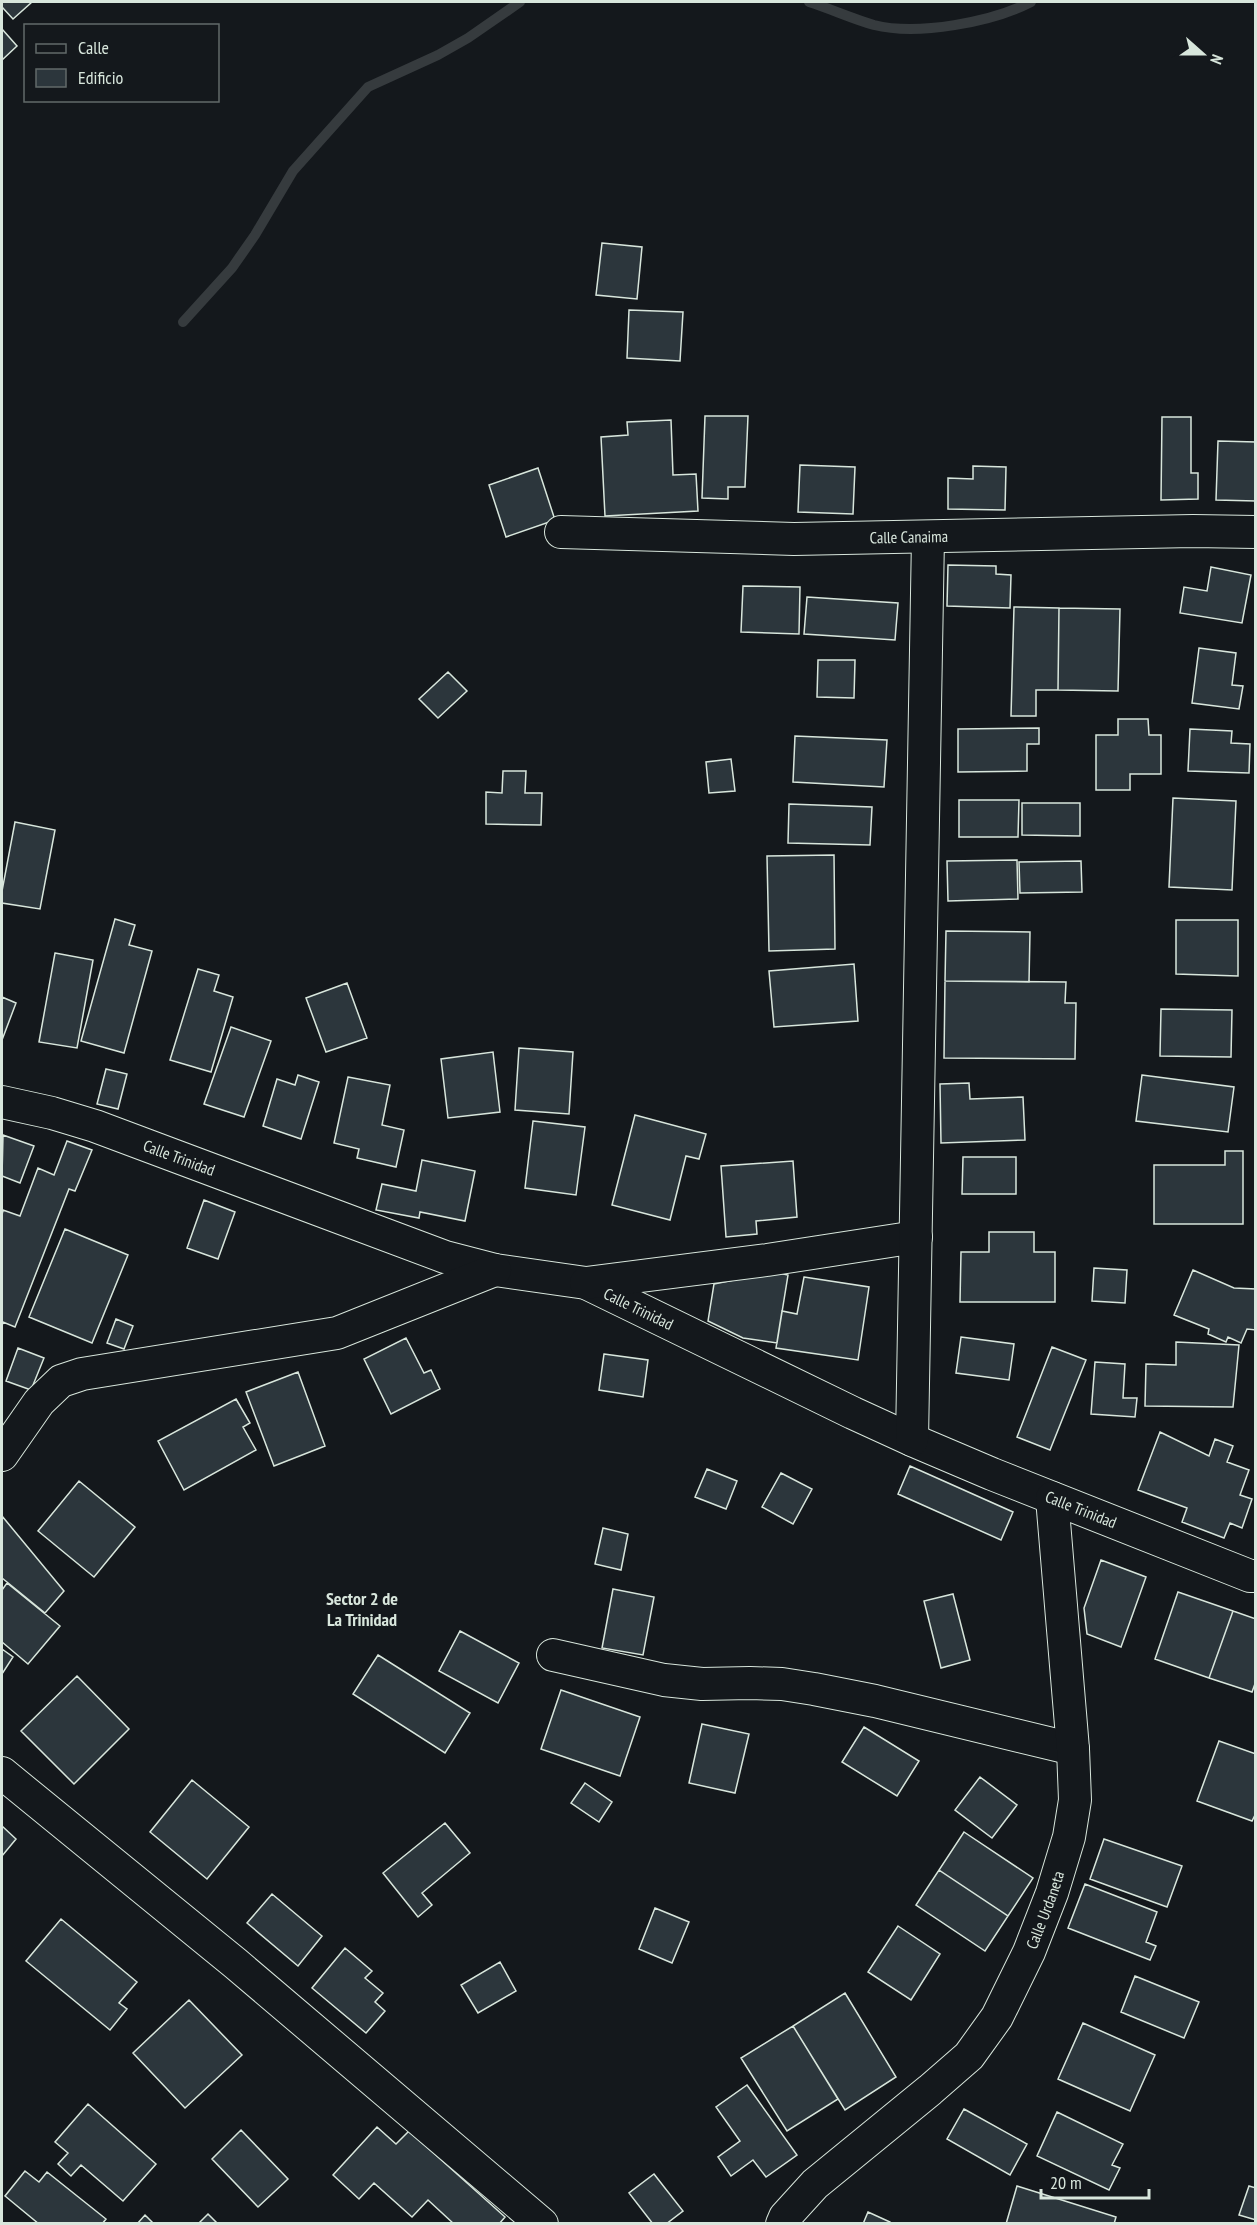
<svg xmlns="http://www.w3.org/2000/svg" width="1257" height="2225" viewBox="0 0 1257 2225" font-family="'PT Sans Narrow',sans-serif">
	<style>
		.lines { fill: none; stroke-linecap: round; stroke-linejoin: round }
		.stream { stroke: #363b3e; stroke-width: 10 }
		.building { fill: #2c363c; stroke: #d8e6dc; stroke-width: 1.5 }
		.minor-casing { stroke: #d8e6dc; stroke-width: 34 }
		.minor { stroke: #14181c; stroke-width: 32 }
		.labels { text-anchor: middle; stroke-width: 4.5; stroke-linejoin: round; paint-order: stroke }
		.street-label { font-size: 16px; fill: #d8e6dc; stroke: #14181c }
		.neighbourhood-label { font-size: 18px; font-weight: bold; fill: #d8e6dc; stroke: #14181c }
	</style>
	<rect width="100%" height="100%" fill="#14181c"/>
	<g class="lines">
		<path class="stream" d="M 809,2 C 831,9 853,19 874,25 C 918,36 992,22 1031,2
			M 183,322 L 232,268 L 255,235 L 293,171 L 368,87 L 438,55 L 468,38 L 520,2"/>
	</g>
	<path class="building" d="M 2,2 L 32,2 L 13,19 L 2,7 Z
		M 2,29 L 17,46 L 2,60 Z
		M 602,243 L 642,247 L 637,299 L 596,295 Z
		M 629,310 L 683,312 L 680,361 L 627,358 Z
		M 705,416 L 748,416 L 745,487 L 728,487 L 728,499 L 702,498 Z
		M 1162,417 L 1191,417 L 1191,473 L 1198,473 L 1198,499 L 1161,500 Z
		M 671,420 L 673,475 L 696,474 L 698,511 L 605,516 L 601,437 L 628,435 L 627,422 Z
		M 1218,441 L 1256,442 L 1256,501 L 1216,500 Z
		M 800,465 L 855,467 L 853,514 L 798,512 Z
		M 973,466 L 1006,467 L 1005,510 L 948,509 L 948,478 L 973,479 Z
		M 538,468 L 555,520 L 506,537 L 489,485 Z
		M 948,565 L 996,566 L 996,574 L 1011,575 L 1010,608 L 947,606 Z
		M 1211,567 L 1251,575 L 1242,623 L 1180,613 L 1184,587 L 1207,591 Z
		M 743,586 L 800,587 L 799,634 L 741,632 Z
		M 807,597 L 898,603 L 895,640 L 804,634 Z
		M 1014,607 L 1059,608 L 1058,690 L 1036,690 L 1036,716 L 1011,716 Z
		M 1059,608 L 1120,609 L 1118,691 L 1058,690 Z
		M 1199,648 L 1236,653 L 1232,685 L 1243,686 L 1239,709 L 1192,703 Z
		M 818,660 L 855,660 L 854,698 L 817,697 Z
		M 448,672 L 467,691 L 438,718 L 419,699 Z
		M 1118,719 L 1148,719 L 1149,735 L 1161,735 L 1161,774 L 1130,774 L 1130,790 L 1096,790 L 1096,735 L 1118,735 Z
		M 1039,728 L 1039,744 L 1027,744 L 1027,771 L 958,772 L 958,729 Z
		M 1190,729 L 1232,731 L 1231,743 L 1250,744 L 1249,773 L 1188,771 Z
		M 795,736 L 887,740 L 884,787 L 793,782 Z
		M 731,759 L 735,791 L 709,793 L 706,762 Z
		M 503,771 L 526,771 L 525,793 L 542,793 L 541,825 L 486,824 L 486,792 L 502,793 Z
		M 1173,798 L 1236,801 L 1232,890 L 1169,887 Z
		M 959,800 L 1019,800 L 1018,837 L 959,837 Z
		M 1022,803 L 1080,803 L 1080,836 L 1022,835 Z
		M 789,804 L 872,807 L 870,845 L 788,843 Z
		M 15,822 L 55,830 L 40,909 L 2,903 L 2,891 Z
		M 834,855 L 835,949 L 769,951 L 767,856 Z
		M 1017,860 L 1018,899 L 948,901 L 947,861 Z
		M 1081,861 L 1082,892 L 1020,893 L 1019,862 Z
		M 115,919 L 135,925 L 129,945 L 152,951 L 124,1053 L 81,1041 Z
		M 1176,920 L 1238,920 L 1238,976 L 1176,974 Z
		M 946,931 L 1030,932 L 1029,982 L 945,981 Z
		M 55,953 L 93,960 L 77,1048 L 39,1042 Z
		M 854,964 L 858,1021 L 774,1027 L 769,971 Z
		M 198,969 L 219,975 L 214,991 L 233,997 L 211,1072 L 170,1060 Z
		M 945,981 L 1066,982 L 1065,1003 L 1076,1003 L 1075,1059 L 944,1058 Z
		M 347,983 L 367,1038 L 326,1052 L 306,998 Z
		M 2,997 L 16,1003 L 2,1040 Z
		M 1161,1009 L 1232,1010 L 1231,1057 L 1160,1056 Z
		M 231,1027 L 271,1041 L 244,1117 L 204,1104 Z
		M 519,1048 L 573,1052 L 569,1114 L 515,1110 Z
		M 493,1052 L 500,1112 L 448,1118 L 441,1059 Z
		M 106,1069 L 127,1074 L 118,1109 L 97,1104 Z
		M 298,1075 L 319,1082 L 301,1139 L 263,1126 L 277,1079 L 295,1085 Z
		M 1142,1075 L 1234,1087 L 1228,1132 L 1136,1121 Z
		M 348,1077 L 390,1085 L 382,1125 L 404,1130 L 396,1167 L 357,1158 L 359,1149 L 334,1143 Z
		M 969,1083 L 970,1099 L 1023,1097 L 1025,1140 L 941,1143 L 940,1084 Z
		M 635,1115 L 706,1134 L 699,1159 L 686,1156 L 670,1220 L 612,1205 Z
		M 533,1121 L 585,1127 L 576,1195 L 525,1188 Z
		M 3,1135 L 34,1146 L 20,1183 L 2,1176 Z
		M 67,1141 L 92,1150 L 75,1191 L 69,1189 L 15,1327 L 3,1322 L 2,1326 L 2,1215 L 3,1210 L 20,1216 L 38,1168 L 54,1175 Z
		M 1225,1151 L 1243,1151 L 1243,1224 L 1154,1224 L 1154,1165 L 1225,1165 Z
		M 963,1157 L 1016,1157 L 1016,1194 L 962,1194 Z
		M 422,1160 L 475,1171 L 465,1221 L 420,1212 L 419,1218 L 376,1210 L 382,1184 L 416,1191 Z
		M 793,1161 L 797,1217 L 756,1221 L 757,1234 L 726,1237 L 721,1166 Z
		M 204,1200 L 235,1212 L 218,1259 L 187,1248 Z
		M 65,1229 L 128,1255 L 92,1343 L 29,1317 Z
		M 989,1232 L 1034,1232 L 1034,1252 L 1055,1252 L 1055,1302 L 960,1302 L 961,1252 L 989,1252 Z
		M 1094,1268 L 1127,1270 L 1125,1303 L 1092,1301 Z
		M 1193,1270 L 1234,1288 L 1256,1289 L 1256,1330 L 1247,1329 L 1241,1343 L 1228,1337 L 1226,1342 L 1208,1334 L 1209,1329 L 1174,1315 Z
		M 774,1272 L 788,1275 L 777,1343 L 743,1338 L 708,1321 L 714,1284 Z
		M 804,1277 L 869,1287 L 858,1360 L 776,1348 L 782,1311 L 797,1314 Z
		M 116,1319 L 133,1326 L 124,1349 L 107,1343 Z
		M 961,1337 L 1014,1344 L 1009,1380 L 956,1373 Z
		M 406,1338 L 424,1373 L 431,1370 L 440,1389 L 391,1414 L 364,1359 Z
		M 1176,1342 L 1239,1345 L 1233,1407 L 1145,1406 L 1146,1364 L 1176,1365 Z
		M 1052,1347 L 1086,1360 L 1050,1450 L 1017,1437 Z
		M 18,1348 L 44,1358 L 31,1390 L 6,1381 Z
		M 604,1354 L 648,1360 L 643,1397 L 599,1390 Z
		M 1095,1362 L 1125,1364 L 1123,1398 L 1137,1398 L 1135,1417 L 1091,1414 Z
		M 298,1372 L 325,1446 L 274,1466 L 246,1392 Z
		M 236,1399 L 250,1423 L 243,1427 L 256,1450 L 184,1490 L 158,1441 Z
		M 1160,1432 L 1209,1456 L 1215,1439 L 1233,1446 L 1227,1462 L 1249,1470 L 1240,1495 L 1252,1499 L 1242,1528 L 1230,1523 L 1224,1538 L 1182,1522 L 1187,1508 L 1138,1490 Z
		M 910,1466 L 1013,1512 L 1001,1540 L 898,1494 Z
		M 707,1469 L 737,1481 L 726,1509 L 695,1497 Z
		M 781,1473 L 812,1489 L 793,1524 L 762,1507 Z
		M 79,1481 L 135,1527 L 94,1577 L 38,1531 Z
		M 2,1516 L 64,1591 L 45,1613 L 2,1578 Z
		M 603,1528 L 628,1534 L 621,1570 L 595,1564 Z
		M 1101,1560 L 1146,1577 L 1121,1647 L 1087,1634 L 1084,1608 Z
		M 7,1583 L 60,1626 L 28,1664 L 2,1642 L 2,1590 Z
		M 613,1589 L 654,1597 L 643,1655 L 602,1648 Z
		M 1178,1592 L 1233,1611 L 1209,1678 L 1155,1659 Z
		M 953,1594 L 970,1660 L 941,1668 L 924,1601 Z
		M 1233,1611 L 1256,1619 L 1256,1681 L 1252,1692 L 1209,1678 Z
		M 460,1631 L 519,1663 L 498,1703 L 439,1671 Z
		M 2,1649 L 13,1657 L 2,1674 Z
		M 378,1655 L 470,1713 L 445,1753 L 353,1694 Z
		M 77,1676 L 129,1729 L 74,1784 L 21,1731 Z
		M 561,1690 L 640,1717 L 620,1776 L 541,1749 Z
		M 702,1724 L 749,1734 L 735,1793 L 689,1783 Z
		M 864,1727 L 919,1761 L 897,1796 L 842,1762 Z
		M 1219,1741 L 1256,1754 L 1256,1813 L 1252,1821 L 1197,1801 Z
		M 980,1777 L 1017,1805 L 992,1838 L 955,1810 Z
		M 192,1780 L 249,1827 L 207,1879 L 150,1832 Z
		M 585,1783 L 612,1802 L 599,1822 L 571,1803 Z
		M 445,1823 L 470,1853 L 422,1893 L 432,1905 L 418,1917 L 383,1873 Z
		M 2,1826 L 16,1839 L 2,1856 Z
		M 964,1832 L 1033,1878 L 1008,1916 L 939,1870 Z
		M 1104,1839 L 1182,1866 L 1167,1907 L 1090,1879 Z
		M 939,1870 L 1008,1916 L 985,1951 L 916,1905 Z
		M 1085,1884 L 1157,1912 L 1146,1942 L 1156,1946 L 1150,1960 L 1068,1928 Z
		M 272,1894 L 322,1936 L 298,1966 L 247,1923 Z
		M 655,1908 L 689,1922 L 672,1963 L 639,1949 Z
		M 61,1919 L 137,1982 L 119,2003 L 127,2009 L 110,2030 L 26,1961 Z
		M 898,1926 L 940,1954 L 911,2000 L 868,1972 Z
		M 345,1948 L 372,1971 L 365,1978 L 383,1993 L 375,2002 L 385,2011 L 366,2033 L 312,1988 Z
		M 500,1962 L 516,1991 L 478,2013 L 461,1985 Z
		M 1135,1976 L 1199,2002 L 1184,2038 L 1121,2012 Z
		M 845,1993 L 896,2077 L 845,2110 L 793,2026 Z
		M 189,2000 L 242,2055 L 185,2108 L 133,2053 Z
		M 1083,2023 L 1155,2055 L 1130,2111 L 1058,2079 Z
		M 793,2026 L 838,2099 L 787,2131 L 741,2058 Z
		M 747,2085 L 797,2155 L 766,2177 L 753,2160 L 731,2176 L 718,2157 L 740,2141 L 716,2107 Z
		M 88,2104 L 156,2164 L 123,2201 L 81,2165 L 71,2176 L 58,2164 L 68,2153 L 55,2142 Z
		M 964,2109 L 1027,2144 L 1010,2175 L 947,2139 Z
		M 1057,2112 L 1123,2144 L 1112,2165 L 1120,2168 L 1109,2190 L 1037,2156 Z
		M 377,2127 L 396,2144 L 409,2131 L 505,2217 L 499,2224 L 454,2224 L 428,2200 L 412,2217 L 374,2183 L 359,2199 L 333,2175 Z
		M 241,2130 L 288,2179 L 258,2207 L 212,2159 Z
		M 25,2171 L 39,2182 L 47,2172 L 106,2219 L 102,2224 L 39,2224 L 5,2196 Z
		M 654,2174 L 683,2211 L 666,2224 L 653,2224 L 629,2193 Z
		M 1017,2186 L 1116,2217 L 1114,2224 L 1006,2224 Z
		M 1249,2186 L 1256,2188 L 1256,2220 L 1239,2215 Z
		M 868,2212 L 890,2222 L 890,2224 L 863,2224 Z
		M 208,2214 L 218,2224 L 198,2224 Z
		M 145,2215 L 154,2224 L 137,2224 Z"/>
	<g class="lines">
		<defs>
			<g id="minor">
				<path id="s1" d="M 561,532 L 794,539 L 1193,531 L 1256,532"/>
				<path id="s2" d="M 2,1102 L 52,1113 L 95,1126 L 445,1257 L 495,1270 L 586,1283 L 853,1413 L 912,1440 L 992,1474 L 1250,1576 L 1256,1576"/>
				<path d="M 586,1283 L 767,1260 L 916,1237"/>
				<path d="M 912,1440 L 928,537"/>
				<path d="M 2,1455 L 39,1402 L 61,1381 L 82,1374 L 337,1333 L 495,1270"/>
				<path d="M 553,1655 L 664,1680 L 702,1684 L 750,1683 L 782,1684 L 814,1689 L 875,1701 L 1073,1749"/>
				<path d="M 2,1773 L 235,1963 L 542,2224"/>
				<path id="s3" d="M 782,2224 L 785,2217 L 815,2184 L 930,2090 L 969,2056 L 997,2017 L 1029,1952 L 1052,1893 L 1069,1837 L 1075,1800 L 1073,1749 L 1052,1498"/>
			</g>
		</defs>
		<use href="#minor" class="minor-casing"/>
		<use href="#minor" class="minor"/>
	</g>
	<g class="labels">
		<g class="street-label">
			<text dy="6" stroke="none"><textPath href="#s1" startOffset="348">Calle Canaima</textPath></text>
			<text dy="6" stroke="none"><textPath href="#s2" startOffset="186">Calle Trinidad</textPath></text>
			<text dy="6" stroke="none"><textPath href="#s2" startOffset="672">Calle Trinidad</textPath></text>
			<text dy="6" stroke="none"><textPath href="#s2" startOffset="1158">Calle Trinidad</textPath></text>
			<text dy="6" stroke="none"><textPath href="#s3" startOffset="418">Calle Urdaneta</textPath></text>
		</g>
		<g class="neighbourhood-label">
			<text x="362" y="1605">Sector 2 de<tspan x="362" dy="21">La Trinidad</tspan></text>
		</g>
	</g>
	<rect width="1257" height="2225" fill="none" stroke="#d8e6dc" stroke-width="6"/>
	<rect x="24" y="24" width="195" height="78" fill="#14181c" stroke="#626a69" stroke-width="1.5"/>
	<rect x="36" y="44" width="30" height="9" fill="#14181c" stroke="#626a69" stroke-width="1.5"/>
	<text x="78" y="54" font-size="18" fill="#d8e6dc">Calle</text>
	<rect x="36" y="69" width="30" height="18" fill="#2c363c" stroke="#626a69" stroke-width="1.5"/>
	<text x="78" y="84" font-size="18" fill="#d8e6dc">Edificio</text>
	<g transform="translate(1203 54) rotate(111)" stroke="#14181c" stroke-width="4.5" paint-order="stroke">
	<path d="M0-4.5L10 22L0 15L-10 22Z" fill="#d8e6dc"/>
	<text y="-9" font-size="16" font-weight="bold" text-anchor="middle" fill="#d8e6dc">N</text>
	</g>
	<path d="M1041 2189v9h108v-9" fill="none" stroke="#d8e6dc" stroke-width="3"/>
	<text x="1050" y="2189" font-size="18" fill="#d8e6dc" stroke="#14181c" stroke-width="4.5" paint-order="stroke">20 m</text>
</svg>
